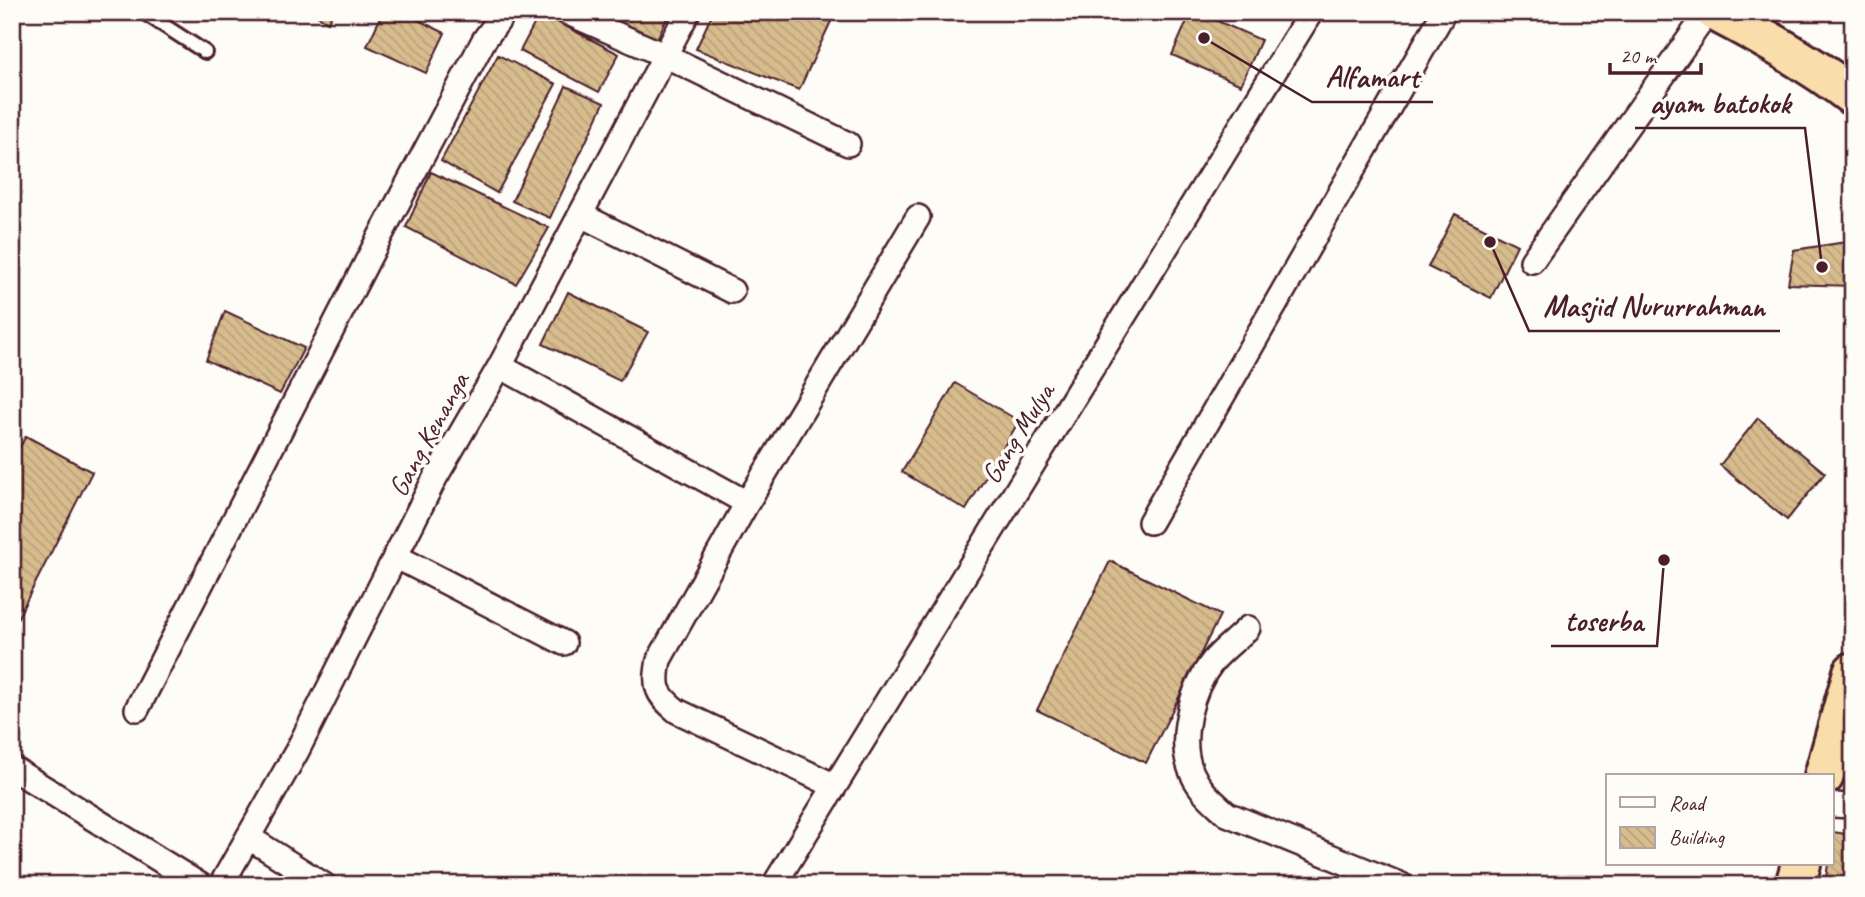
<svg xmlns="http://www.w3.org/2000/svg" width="1865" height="897" viewBox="0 0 1865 897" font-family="Caveat,sans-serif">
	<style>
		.building { fill: url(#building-back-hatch); stroke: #4a1f2b; stroke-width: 2 }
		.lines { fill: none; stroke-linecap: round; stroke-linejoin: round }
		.lane-casing { stroke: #4a1f2b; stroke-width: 18 }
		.street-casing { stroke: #4a1f2b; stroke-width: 28 }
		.highway-casing { stroke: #4a1f2b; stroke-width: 44 }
		.lane { stroke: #fdfcf7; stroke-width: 12 }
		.street { stroke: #fdfcf7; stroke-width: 23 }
		.highway { stroke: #f9deab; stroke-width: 38 }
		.labels { text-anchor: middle; stroke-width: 7; stroke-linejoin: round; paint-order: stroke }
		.street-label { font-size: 28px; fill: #4a1f2b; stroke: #fdfcf7 }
		.leader { fill: none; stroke: #4a1f2b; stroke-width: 2.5 }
		.callout-dot { fill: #4a1f2b; stroke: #fdfcf7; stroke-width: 2.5 }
		.callout-label { font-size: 30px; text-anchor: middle; font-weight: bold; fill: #4a1f2b; stroke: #fdfcf7; stroke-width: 7; stroke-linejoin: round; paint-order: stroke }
	</style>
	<defs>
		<pattern id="building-back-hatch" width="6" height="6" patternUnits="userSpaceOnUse" patternTransform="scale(1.75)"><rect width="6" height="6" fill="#d7bc8d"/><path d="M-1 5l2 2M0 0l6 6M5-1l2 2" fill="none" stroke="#baa17a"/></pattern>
	</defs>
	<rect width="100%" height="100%" fill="#fdfcf7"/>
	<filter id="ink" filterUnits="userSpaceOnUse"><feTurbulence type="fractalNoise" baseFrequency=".0143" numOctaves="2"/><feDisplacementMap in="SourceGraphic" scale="14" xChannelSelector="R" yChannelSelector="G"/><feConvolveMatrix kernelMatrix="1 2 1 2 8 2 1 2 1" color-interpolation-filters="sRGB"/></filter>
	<g filter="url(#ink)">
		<path class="building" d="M 311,12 L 333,12 L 328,22 Z
			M 383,12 L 402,12 L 445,33 L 426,73 L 367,46 Z
			M 599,12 L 670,12 L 656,41 Z
			M 713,12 L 827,12 L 834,15 L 799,90 L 696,49 Z
			M 1191,12 L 1197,12 L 1261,40 L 1241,85 L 1172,55 Z
			M 540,13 L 619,54 L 599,92 L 520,51 Z
			M 498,55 L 556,84 L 497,193 L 441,161 Z
			M 566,86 L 604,103 L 550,218 L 512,201 Z
			M 431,172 L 549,228 L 516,284 L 406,227 Z
			M 1455,214 L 1517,245 L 1491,298 L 1428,267 Z
			M 1853,241 L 1853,286 L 1788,284 L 1794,250 Z
			M 568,292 L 648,332 L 620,381 L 543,344 Z
			M 225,311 L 304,348 L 280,394 L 206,360 Z
			M 955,383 L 1019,421 L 966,510 L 902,472 Z
			M 1758,418 L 1825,473 L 1787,520 L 1720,465 Z
			M 26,436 L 92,472 L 12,629 L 12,461 Z
			M 1110,561 L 1220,615 L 1146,763 L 1037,710 Z
			M 1833,832 L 1853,835 L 1853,885 L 1825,885 L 1828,864 L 1832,864 Z"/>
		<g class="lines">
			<defs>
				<path id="lane" d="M 143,12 L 205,52"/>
				<path id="street" d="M 566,12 L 666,56 L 848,144
					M 581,215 L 732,291
					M 1532,261 L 1708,12
					M 500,366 L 747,503 L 918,217
					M 747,503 L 659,660 C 654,687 656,694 677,711 L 835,786
					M 1150,522 L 1444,12
					M 395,556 L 564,643
					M 1248,628 C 1237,639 1223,649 1213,661 C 1191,689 1177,740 1192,773 C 1200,791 1213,801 1227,814 L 1401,885
					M 137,709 L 376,244 L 484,40 L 505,12
					M 12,768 L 200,885
					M 1832,805 L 1853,806
					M 248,837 L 324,885
					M 221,885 L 297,751 L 435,478 L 500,366 L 688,12
					M 774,885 L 1311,12"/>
				<path id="highway" d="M 1716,12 C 1764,37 1810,63 1853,96
					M 1824,776 L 1853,672
					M 1795,885 L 1801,864"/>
			</defs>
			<use href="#lane" class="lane-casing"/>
			<use href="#street" class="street-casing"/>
			<use href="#highway" class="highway-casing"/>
			<use href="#lane" class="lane"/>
			<use href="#street" class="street"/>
			<use href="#highway" class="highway"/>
		</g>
	</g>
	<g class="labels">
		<g class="street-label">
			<text transform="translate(1017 433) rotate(-58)" y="10">Gang Mulya</text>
			<text transform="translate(428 434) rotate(-61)" y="10">Gang Kenanga</text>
		</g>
	</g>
	<path class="leader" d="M1204 38L1312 102H1433M1822 267L1805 128H1635M1490 242L1529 331H1780M1664 560L1657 646H1551"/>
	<g class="callout-dot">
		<circle cx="1204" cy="38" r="7"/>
		<circle cx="1822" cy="267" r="7"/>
		<circle cx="1490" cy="242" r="7"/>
		<circle cx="1664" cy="560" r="7"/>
	</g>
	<g class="callout-label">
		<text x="1372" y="87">Alfamart</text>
		<text x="1720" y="113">ayam batokok</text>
		<text x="1654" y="316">Masjid Nururrahman</text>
		<text x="1604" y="631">toserba</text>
	</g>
	<rect width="1865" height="897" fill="none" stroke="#fdfcf7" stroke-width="42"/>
	<rect x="21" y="21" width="1823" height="855" fill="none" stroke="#4a1f2b" stroke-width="2.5" filter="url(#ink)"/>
	<rect x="1606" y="774" width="228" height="91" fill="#fdfcf7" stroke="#b5a4a5" stroke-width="2"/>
	<rect x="1620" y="797" width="35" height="10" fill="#fdfcf7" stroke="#b5a4a5" stroke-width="2"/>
	<text x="1669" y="810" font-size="21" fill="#4a1f2b">Road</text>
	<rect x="1620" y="827" width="35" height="21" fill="url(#building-back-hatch)" stroke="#b5a4a5" stroke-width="2"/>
	<text x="1669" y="844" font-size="21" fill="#4a1f2b">Building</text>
	<path d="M1610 63v10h91v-10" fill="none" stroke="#4a1f2b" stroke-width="3.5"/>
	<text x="1620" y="63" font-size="21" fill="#4a1f2b" stroke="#fdfcf7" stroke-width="5" paint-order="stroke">20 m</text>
</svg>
